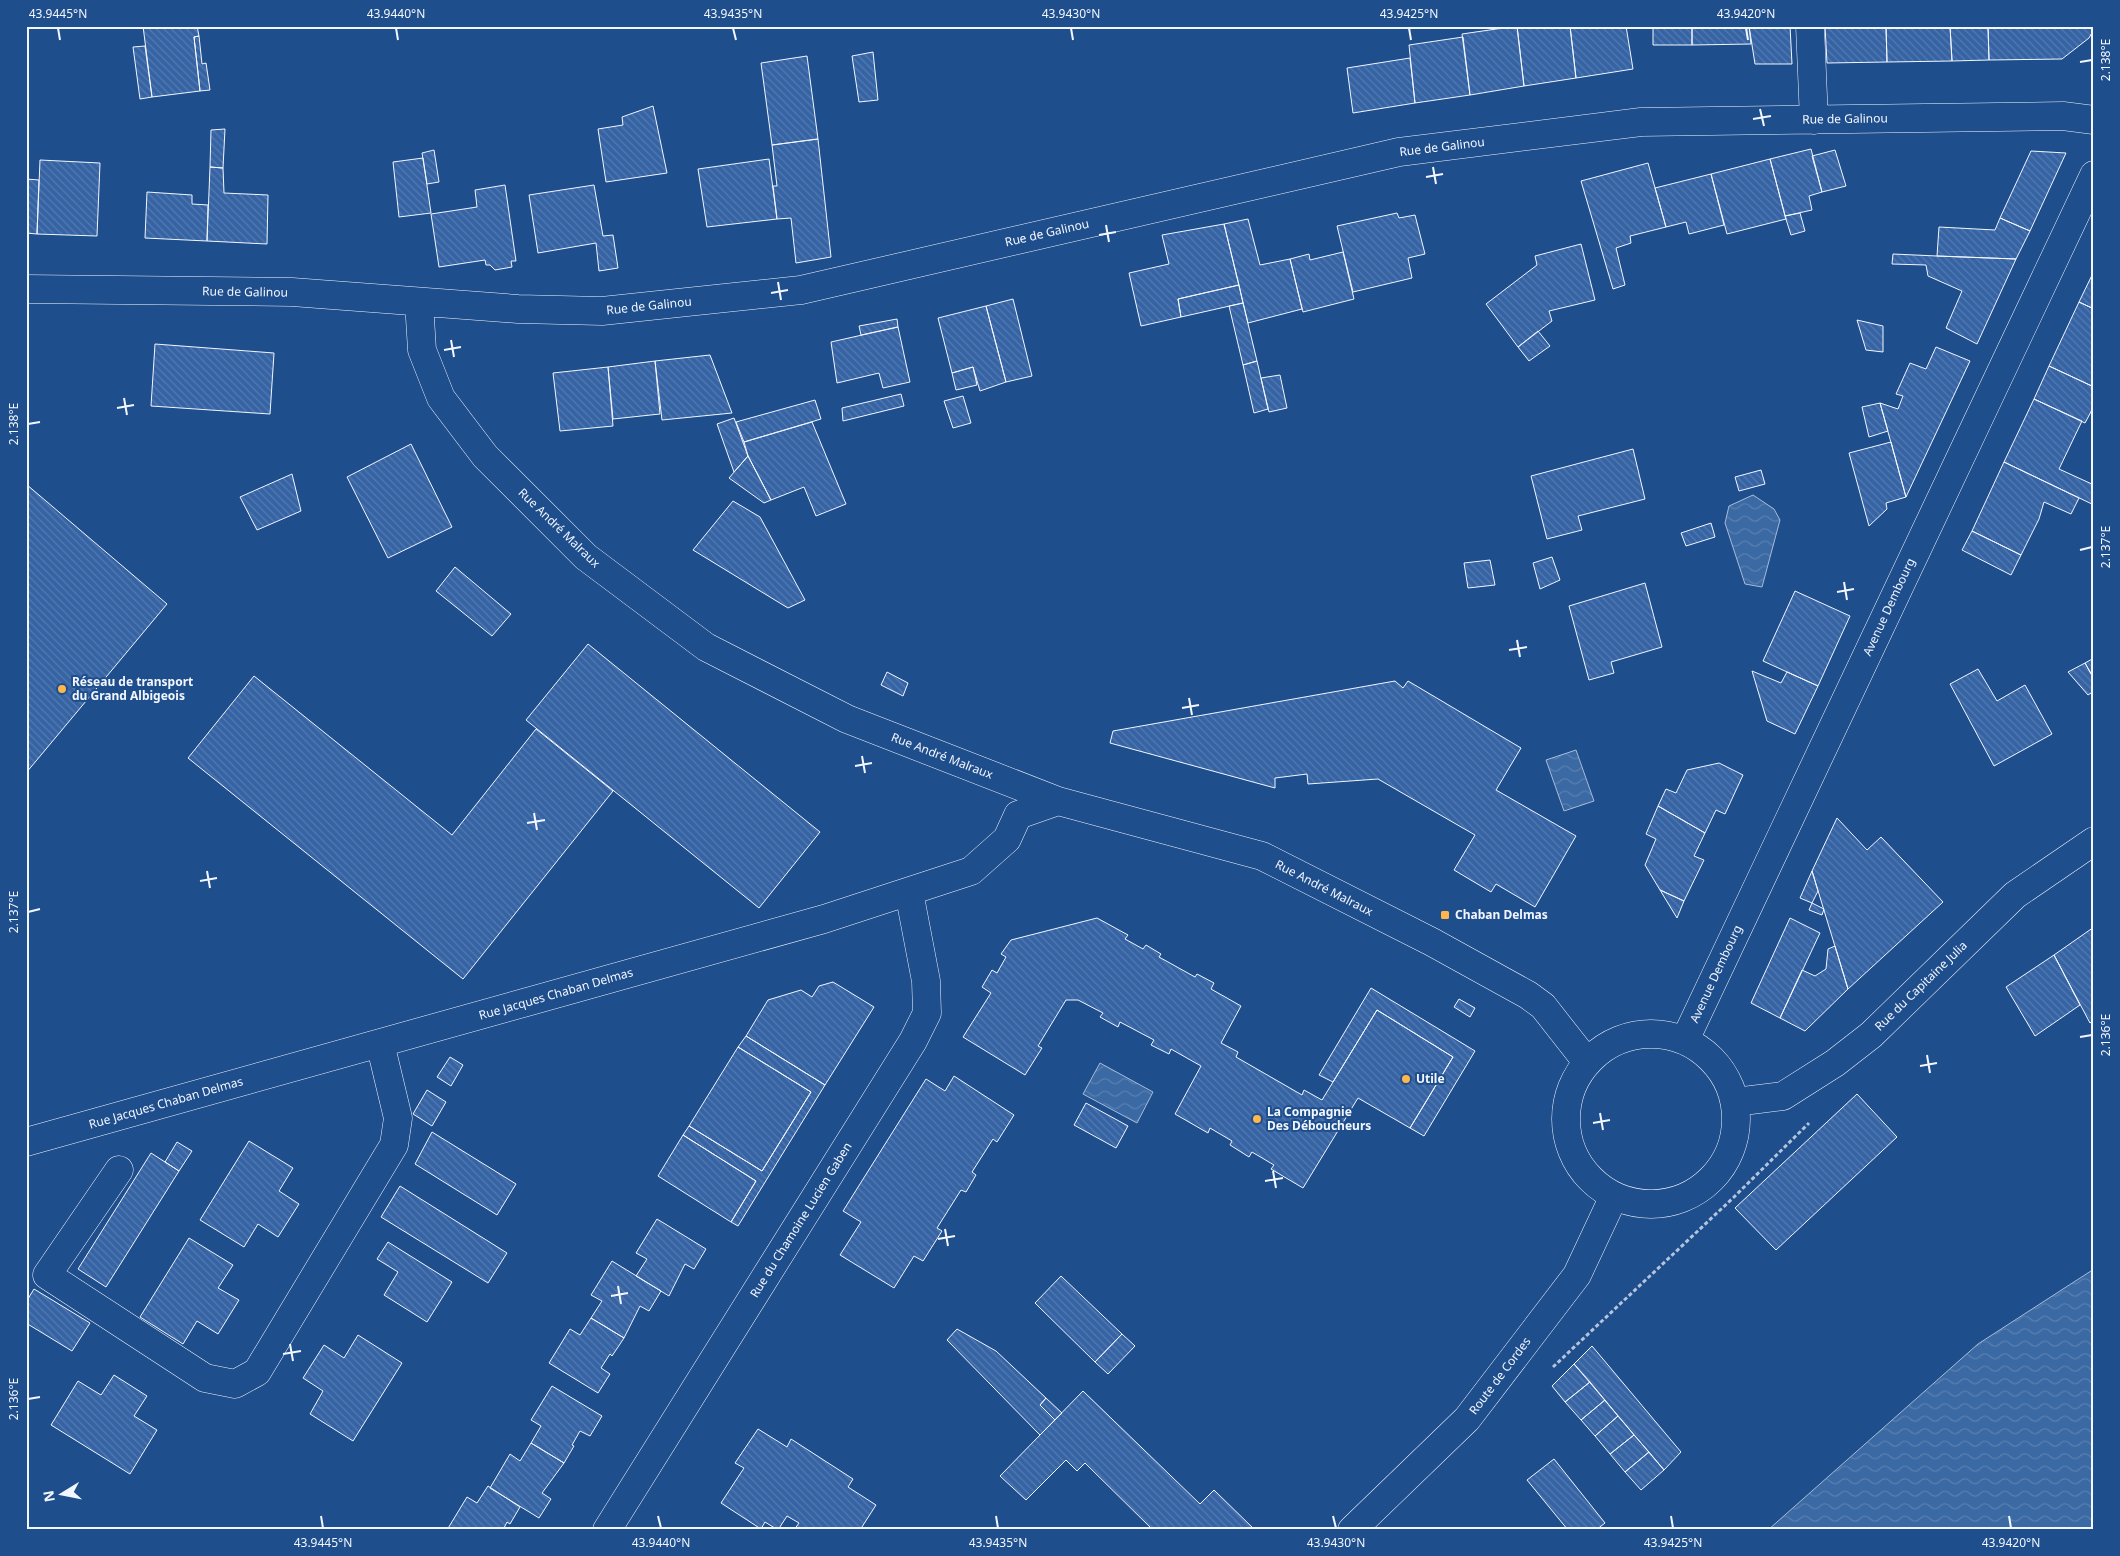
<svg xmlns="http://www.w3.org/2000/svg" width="2120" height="1556" viewBox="0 0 2120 1556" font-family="'Noto Sans',sans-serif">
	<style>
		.water { fill: url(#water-waves); stroke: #a8bbd7 }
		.building { fill: url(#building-back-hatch); stroke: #f2f6ff }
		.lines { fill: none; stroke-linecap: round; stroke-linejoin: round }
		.minor-casing { stroke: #f2f6ff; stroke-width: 29 }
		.major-casing { stroke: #f2f6ff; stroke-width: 29 }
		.path { stroke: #b3c4dc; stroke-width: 3; stroke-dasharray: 4 2.5; stroke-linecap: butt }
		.minor { stroke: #1f4e8c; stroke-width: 28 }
		.major { stroke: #1f4e8c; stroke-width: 28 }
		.ticks { fill: none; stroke: #f2f6ff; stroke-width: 2 }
		.poi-dot { fill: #ffb74d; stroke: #1f4e8c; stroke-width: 2 }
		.labels { text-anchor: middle; stroke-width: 4; stroke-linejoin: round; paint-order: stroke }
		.street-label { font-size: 12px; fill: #f2f6ff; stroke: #1f4e8c }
		.poi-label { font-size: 12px; font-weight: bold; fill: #f2f6ff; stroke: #1f4e8c; text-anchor: start }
		.neatline { fill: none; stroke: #f2f6ff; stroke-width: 2 }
		.ticks-label { font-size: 12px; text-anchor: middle; fill: #f2f6ff }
	</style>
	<defs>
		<pattern id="water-waves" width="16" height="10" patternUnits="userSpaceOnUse" patternTransform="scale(1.25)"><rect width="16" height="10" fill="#3b69a3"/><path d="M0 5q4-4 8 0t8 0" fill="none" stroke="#587fb1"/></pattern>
		<pattern id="building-back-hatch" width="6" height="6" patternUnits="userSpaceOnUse" patternTransform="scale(1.25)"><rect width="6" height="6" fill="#3563a3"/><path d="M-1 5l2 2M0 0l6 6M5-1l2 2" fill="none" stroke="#537ab1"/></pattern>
	</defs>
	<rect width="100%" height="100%" fill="#1f4e8c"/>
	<path class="water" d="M 1753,495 L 1774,509 L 1780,520 L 1762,587 L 1745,584 L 1725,523 L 1729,506 Z
		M 1576,750 L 1594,801 L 1564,811 L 1546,760 Z
		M 1100,1063 L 1153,1092 L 1137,1123 L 1083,1094 Z
		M 2094,1269 L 2094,1530 L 1768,1530 L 1978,1344 Z"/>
	<path class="building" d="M 143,26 L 197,26 L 199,36 L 194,37 L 200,91 L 152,97 Z
		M 1517,26 L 1524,86 L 1470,95 L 1462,34 Z
		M 1517,26 L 1570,26 L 1576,78 L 1524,86 Z
		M 1570,26 L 1626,26 L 1633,69 L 1576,78 Z
		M 1653,26 L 1692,26 L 1692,45 L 1653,45 Z
		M 1692,26 L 1749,26 L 1751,44 L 1692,45 Z
		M 1749,26 L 1790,26 L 1792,64 L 1755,64 Z
		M 1825,26 L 1886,26 L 1887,62 L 1827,63 Z
		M 1886,26 L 1950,26 L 1952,61 L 1887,62 Z
		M 1950,26 L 1988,26 L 1989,60 L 1952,61 Z
		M 1988,26 L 2094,26 L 2094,29 L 2089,38 L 2062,59 L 1989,60 Z
		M 199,36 L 202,64 L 206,63 L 210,90 L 200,91 L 194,37 Z
		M 1463,37 L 1470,95 L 1415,103 L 1409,45 Z
		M 145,46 L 152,97 L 140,99 L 133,47 Z
		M 873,52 L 878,100 L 859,102 L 852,56 Z
		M 807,56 L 818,139 L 772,145 L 761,63 Z
		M 1410,58 L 1415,103 L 1353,113 L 1347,68 Z
		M 653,106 L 667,173 L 606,182 L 598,129 L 623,125 L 622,117 Z
		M 225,129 L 223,168 L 210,167 L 211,130 Z
		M 818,139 L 831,257 L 796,263 L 791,218 L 777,219 L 773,186 L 777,186 L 772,145 Z
		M 1811,149 L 1822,192 L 1809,196 L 1812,210 L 1785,216 L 1770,159 Z
		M 434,150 L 439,182 L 427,184 L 422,153 Z
		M 1835,150 L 1846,186 L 1822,192 L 1812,156 Z
		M 2031,151 L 2066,153 L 2030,231 L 2000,218 Z
		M 423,158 L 431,213 L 399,217 L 393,162 Z
		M 769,159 L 777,219 L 707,227 L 698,169 Z
		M 1770,159 L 1786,219 L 1727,234 L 1711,174 Z
		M 40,160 L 100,163 L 97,236 L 37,234 Z
		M 1648,163 L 1666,227 L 1630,236 L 1631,243 L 1616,248 L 1625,285 L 1613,289 L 1581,181 Z
		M 210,167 L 223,168 L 224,193 L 268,195 L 267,244 L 207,241 Z
		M 1711,174 L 1724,225 L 1689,234 L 1686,222 L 1666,227 L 1655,188 Z
		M 26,179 L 39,180 L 37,234 L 26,233 Z
		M 505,185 L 516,261 L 511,261 L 512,267 L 495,270 L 490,265 L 486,265 L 485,260 L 439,267 L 431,214 L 477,207 L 475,190 Z
		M 594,185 L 603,236 L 613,235 L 618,268 L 599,271 L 596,243 L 538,253 L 529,195 Z
		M 147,192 L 192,195 L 192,204 L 208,205 L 207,241 L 145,238 Z
		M 1397,213 L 1399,218 L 1415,215 L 1425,254 L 1408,258 L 1412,278 L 1353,292 L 1337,226 Z
		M 1800,213 L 1805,231 L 1791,235 L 1785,216 Z
		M 2000,218 L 2030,231 L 2016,259 L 1937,256 L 1939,227 L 1995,230 Z
		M 1248,219 L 1260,265 L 1290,259 L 1302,309 L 1248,323 L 1224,224 Z
		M 1224,224 L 1239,285 L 1178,299 L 1181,317 L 1141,326 L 1129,273 L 1169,264 L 1162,235 Z
		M 1581,244 L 1595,300 L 1549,311 L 1552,321 L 1518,347 L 1486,304 L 1537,265 L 1535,256 Z
		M 1343,252 L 1354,299 L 1303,312 L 1290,259 L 1309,254 L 1310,260 Z
		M 1893,254 L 1937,256 L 2016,259 L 1977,344 L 1946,328 L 1962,291 L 1928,276 L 1926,265 L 1892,264 Z
		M 2094,271 L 2094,309 L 2079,302 Z
		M 1239,285 L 1243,303 L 1181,317 L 1178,299 Z
		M 1013,299 L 1032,376 L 1006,382 L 986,306 Z
		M 2079,302 L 2094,309 L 2094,387 L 2049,366 Z
		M 1243,303 L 1257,361 L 1243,365 L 1229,306 Z
		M 986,306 L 1006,382 L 980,391 L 973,367 L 952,373 L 938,318 Z
		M 897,319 L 898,327 L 861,335 L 859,326 Z
		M 1857,320 L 1883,326 L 1883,352 L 1866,350 Z
		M 898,327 L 910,382 L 883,388 L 879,373 L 837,383 L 831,342 Z
		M 1538,331 L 1550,346 L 1529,361 L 1518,347 Z
		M 155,344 L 274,353 L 270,414 L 151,406 Z
		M 1936,347 L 1970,361 L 1906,497 L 1880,403 L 1898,409 L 1903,396 L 1896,394 L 1910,363 L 1926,369 Z
		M 710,355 L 732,413 L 662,420 L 655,361 Z
		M 655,361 L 660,414 L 613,419 L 608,367 Z
		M 1257,361 L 1268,409 L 1254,413 L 1243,365 Z
		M 2049,366 L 2094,387 L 2094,406 L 2085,423 L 2034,399 Z
		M 608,367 L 613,426 L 560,431 L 553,373 Z
		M 973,367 L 977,385 L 956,390 L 952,373 Z
		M 1280,375 L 1287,408 L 1269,412 L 1261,378 Z
		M 901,394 L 904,406 L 843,421 L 842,408 Z
		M 963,396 L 971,423 L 953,428 L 944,401 Z
		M 2034,399 L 2082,421 L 2059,469 L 2094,485 L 2094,505 L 2004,462 Z
		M 815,400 L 821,419 L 744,442 L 736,422 Z
		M 1880,403 L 1888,431 L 1869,437 L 1862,407 Z
		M 734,418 L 748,456 L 734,472 L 717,424 Z
		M 812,422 L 846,504 L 816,516 L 804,487 L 771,500 L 748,456 L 744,442 Z
		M 1891,442 L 1906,497 L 1886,503 L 1887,509 L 1869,526 L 1849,453 Z
		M 411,444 L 452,527 L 388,558 L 347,477 Z
		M 1633,449 L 1645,499 L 1578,516 L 1582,530 L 1547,539 L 1531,476 Z
		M 748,456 L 771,500 L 764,503 L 729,478 Z
		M 2004,462 L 2079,498 L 2071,514 L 2044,502 L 2039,519 L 2021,555 L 1972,531 Z
		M 1761,470 L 1765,484 L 1739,491 L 1735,477 Z
		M 292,474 L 301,511 L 257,530 L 240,497 Z
		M 26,484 L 167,604 L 26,773 Z
		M 733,501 L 760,517 L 805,600 L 788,608 L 693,550 Z
		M 1711,523 L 1715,537 L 1686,546 L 1681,533 Z
		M 1972,531 L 2021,555 L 2011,575 L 1962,550 Z
		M 1552,557 L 1560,580 L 1540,589 L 1533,563 Z
		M 1490,560 L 1495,585 L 1468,588 L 1464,563 Z
		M 455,567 L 511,614 L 492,636 L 436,591 Z
		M 1645,583 L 1662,647 L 1611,662 L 1614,673 L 1589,680 L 1569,606 Z
		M 1795,591 L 1850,616 L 1818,686 L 1763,661 Z
		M 588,644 L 820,832 L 759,908 L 526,720 Z
		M 2094,658 L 2094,679 L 2085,663 Z
		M 2085,663 L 2094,679 L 2094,691 L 2088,695 L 2068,672 Z
		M 1978,669 L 1997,701 L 2025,685 L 2052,734 L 1994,766 L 1950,684 Z
		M 1752,671 L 1781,683 L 1787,672 L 1818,686 L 1795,734 L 1767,721 Z
		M 887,672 L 908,683 L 903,696 L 881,685 Z
		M 254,676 L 452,835 L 536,729 L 613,791 L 463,979 L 188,758 Z
		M 1395,681 L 1403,688 L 1408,681 L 1521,748 L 1496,790 L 1576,836 L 1535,907 L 1496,884 L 1491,892 L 1454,870 L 1475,835 L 1378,779 L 1308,784 L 1307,774 L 1275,778 L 1275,788 L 1110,743 L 1113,731 Z
		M 1719,763 L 1743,775 L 1725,814 L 1716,810 L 1705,833 L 1658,806 L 1666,789 L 1676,793 L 1687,770 Z
		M 1658,806 L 1705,833 L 1694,856 L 1704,860 L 1684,901 L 1660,890 L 1645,865 L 1656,839 L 1646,834 Z
		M 1837,818 L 1867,850 L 1881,837 L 1943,902 L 1848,989 L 1812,871 Z
		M 1812,871 L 1818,891 L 1812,903 L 1800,898 Z
		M 1660,890 L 1684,901 L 1677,918 Z
		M 1812,903 L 1824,909 L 1822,915 L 1809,910 Z
		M 1097,918 L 1128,935 L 1125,939 L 1143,949 L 1146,945 L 1161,954 L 1159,957 L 1195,977 L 1197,974 L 1214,983 L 1211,989 L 1241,1006 L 1221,1043 L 1238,1052 L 1236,1057 L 1302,1095 L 1304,1090 L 1322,1100 L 1377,1010 L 1453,1057 L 1410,1128 L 1358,1098 L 1303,1188 L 1271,1169 L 1274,1165 L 1252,1152 L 1249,1157 L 1230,1145 L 1232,1141 L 1210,1128 L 1208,1133 L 1175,1114 L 1201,1066 L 1171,1049 L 1169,1054 L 1151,1045 L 1154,1040 L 1120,1022 L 1118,1027 L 1100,1017 L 1103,1013 L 1078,1000 L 1066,1000 L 1038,1046 L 1042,1048 L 1025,1075 L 963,1037 L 991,993 L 982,987 L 992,970 L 997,973 L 1006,957 L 1001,954 L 1011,940 Z
		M 1790,918 L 1820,933 L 1780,1018 L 1751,1003 Z
		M 2094,927 L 2094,1020 L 2090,1023 L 2054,955 Z
		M 1835,946 L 1848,989 L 1805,1031 L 1780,1018 L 1802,970 L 1815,976 L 1826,969 L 1828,949 Z
		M 2054,955 L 2080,1005 L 2035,1036 L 2006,987 Z
		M 833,982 L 874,1007 L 825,1085 L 746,1036 L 768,1000 L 801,990 L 812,997 L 819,986 Z
		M 1371,988 L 1475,1051 L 1424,1136 L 1410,1128 L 1453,1057 L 1377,1010 L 1333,1082 L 1319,1075 Z
		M 1459,999 L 1475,1008 L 1470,1017 L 1454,1007 Z
		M 746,1036 L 825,1085 L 738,1226 L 731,1222 L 756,1181 L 683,1135 L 689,1126 L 762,1171 L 811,1092 L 738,1047 Z
		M 738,1047 L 811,1092 L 762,1171 L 689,1126 Z
		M 450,1057 L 463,1065 L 451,1086 L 437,1077 Z
		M 954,1076 L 1014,1115 L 997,1142 L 993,1139 L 972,1172 L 976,1175 L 966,1192 L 961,1190 L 937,1228 L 942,1231 L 923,1261 L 914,1256 L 894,1288 L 840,1255 L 861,1222 L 843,1211 L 926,1079 L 945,1091 Z
		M 427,1090 L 446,1102 L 432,1126 L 413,1114 Z
		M 1857,1094 L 1897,1137 L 1776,1250 L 1735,1208 Z
		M 1086,1103 L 1128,1126 L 1116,1148 L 1074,1125 Z
		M 432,1132 L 516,1184 L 497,1215 L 415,1164 Z
		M 683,1135 L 756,1181 L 731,1222 L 658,1176 Z
		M 249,1141 L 293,1168 L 279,1191 L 299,1204 L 278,1237 L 258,1224 L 244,1247 L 200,1220 Z
		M 177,1142 L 192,1151 L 179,1171 L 165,1162 Z
		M 151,1153 L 179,1171 L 106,1287 L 78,1269 Z
		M 400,1186 L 507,1253 L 488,1283 L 381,1217 Z
		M 657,1219 L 706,1249 L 694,1269 L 685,1264 L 669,1296 L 636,1276 L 647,1259 L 636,1253 Z
		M 189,1238 L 233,1265 L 218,1288 L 239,1300 L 218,1334 L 197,1321 L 183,1344 L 140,1317 Z
		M 388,1242 L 452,1282 L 427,1322 L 384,1295 L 398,1272 L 377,1259 Z
		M 612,1261 L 661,1291 L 649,1311 L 640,1306 L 624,1338 L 591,1318 L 602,1301 L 591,1295 Z
		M 1061,1276 L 1122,1334 L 1095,1362 L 1035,1303 Z
		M 34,1289 L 90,1323 L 72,1351 L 26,1323 L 26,1302 Z
		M 591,1318 L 624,1338 L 612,1356 L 610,1354 L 601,1368 L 610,1374 L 598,1393 L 549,1363 L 570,1329 L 580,1335 Z
		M 957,1329 L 996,1351 L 1046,1398 L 1040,1405 L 1055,1420 L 1040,1435 L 947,1340 Z
		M 1122,1334 L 1135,1346 L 1108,1374 L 1095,1362 Z
		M 358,1335 L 402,1363 L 353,1441 L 310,1414 L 323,1391 L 303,1378 L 324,1345 L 344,1358 Z
		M 1592,1346 L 1681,1452 L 1664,1470 L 1574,1364 Z
		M 1574,1364 L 1590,1382 L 1565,1402 L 1552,1386 Z
		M 114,1375 L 147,1396 L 134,1416 L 157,1430 L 130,1474 L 51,1425 L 78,1381 L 101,1395 Z
		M 1590,1382 L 1605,1400 L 1581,1420 L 1565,1402 Z
		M 552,1386 L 602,1416 L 590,1436 L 580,1431 L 572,1445 L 574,1446 L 564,1463 L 531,1443 L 541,1426 L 531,1420 Z
		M 1083,1391 L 1200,1504 L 1214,1490 L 1254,1529 L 1153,1530 L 1085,1463 L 1077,1471 L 1066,1460 L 1026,1500 L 1000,1476 Z
		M 1046,1398 L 1062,1413 L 1055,1420 L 1040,1405 Z
		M 1605,1400 L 1618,1416 L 1595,1436 L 1581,1420 Z
		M 1618,1416 L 1634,1435 L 1610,1454 L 1595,1436 Z
		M 758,1429 L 787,1447 L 791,1439 L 853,1479 L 848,1487 L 876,1505 L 860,1530 L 794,1530 L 799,1523 L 787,1516 L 778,1530 L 765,1522 L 761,1529 L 721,1503 L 744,1468 L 735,1463 Z
		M 1634,1435 L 1649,1452 L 1625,1472 L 1610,1454 Z
		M 531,1443 L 564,1463 L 542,1493 L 551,1499 L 539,1518 L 490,1488 L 510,1454 L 520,1461 Z
		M 1649,1452 L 1664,1470 L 1641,1490 L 1625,1472 Z
		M 1554,1459 L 1605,1523 L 1596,1530 L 1568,1530 L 1527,1480 Z
		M 488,1486 L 520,1507 L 510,1524 L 507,1522 L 503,1530 L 447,1530 L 467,1497 L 477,1503 Z"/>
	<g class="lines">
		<defs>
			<path id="minor" d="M 1810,26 L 1814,120
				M 26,289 L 292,292 L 518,309 L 602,311 L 801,290 L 1399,152 L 1641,122 L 2063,116 L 2094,120
				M 419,302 L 422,350 L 441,398 L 485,456 L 586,557 L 706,647 L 847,719 L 1058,801 L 1262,856 L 1432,942 L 1528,995 L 1543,1006 L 1587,1062
				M 1735,1102 L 1783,1096 L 1835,1063 L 1871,1035 L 2015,895 L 2094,841
				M 26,1142 L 824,919 L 971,871 L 1007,839 L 1018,815 L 1058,801
				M 119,1170 L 47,1275 L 205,1378 L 235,1384 L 257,1372 L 394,1145 L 398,1118 L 380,1043
				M 607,1530 L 913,1041 L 927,1013 L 926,981 L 909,892"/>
			<path id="major" d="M1566 1119a85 85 0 1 1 170 0a85 85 0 1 1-170 0Z
				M 1685,1040 L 2094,175
				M 1352,1530 L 1467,1419 L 1577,1275 L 1614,1196"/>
		</defs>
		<use href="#minor" class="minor-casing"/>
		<use href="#major" class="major-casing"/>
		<path class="path" d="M 1553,1367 L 1734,1197 L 1809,1123"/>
		<use href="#minor" class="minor"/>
		<use href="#major" class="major"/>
	</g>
	<path class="ticks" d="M 58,28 L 60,40M 396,28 L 398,40M 733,28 L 736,40M 1071,28 L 1073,40M 1409,28 L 1411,40M 1746,28 L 1748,40M 2080,62 L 2092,60M 1760,109 L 1764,126M 1753,119 L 1771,116M 1433,167 L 1436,184M 1426,177 L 1443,174M 1106,225 L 1109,242M 1099,235 L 1116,232M 778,282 L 781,300M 771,293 L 788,290M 451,340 L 454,357M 444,350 L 461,347M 124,398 L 127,415M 117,408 L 134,405M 28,424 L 40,422M 2080,550 L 2092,547M 1844,582 L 1847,600M 1837,592 L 1854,589M 1517,640 L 1520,657M 1509,650 L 1527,647M 1189,698 L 1192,715M 1182,708 L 1199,705M 862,756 L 865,773M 855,766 L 872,763M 534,813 L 537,830M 527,823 L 545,820M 207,871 L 210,888M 200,881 L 217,878M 28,912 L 40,909M 2080,1037 L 2092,1035M 1927,1055 L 1930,1073M 1920,1066 L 1937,1063M 1600,1113 L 1603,1130M 1593,1123 L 1610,1120M 1273,1171 L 1276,1188M 1265,1181 L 1283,1178M 945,1229 L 948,1246M 938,1239 L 955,1236M 618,1286 L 621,1304M 611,1296 L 628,1293M 290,1344 L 293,1361M 283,1354 L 301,1351M 28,1399 L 40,1397M 321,1516 L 323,1528M 658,1516 L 661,1528M 996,1516 L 998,1528M 1333,1516 L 1336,1528M 1671,1516 L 1673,1528M 2009,1516 L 2011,1528"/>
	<g class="poi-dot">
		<circle cx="62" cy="689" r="5"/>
		<rect x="1440" y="910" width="10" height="10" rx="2.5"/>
		<circle cx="1406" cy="1079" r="5"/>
		<circle cx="1257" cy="1119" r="5"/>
	</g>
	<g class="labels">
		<g class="street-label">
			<text transform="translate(1845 119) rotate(-1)" y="4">Rue de Galinou</text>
			<text transform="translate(1442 147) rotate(-7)" y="4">Rue de Galinou</text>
			<text transform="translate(1047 233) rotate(-13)" y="4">Rue de Galinou</text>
			<text transform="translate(245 292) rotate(1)" y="4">Rue de Galinou</text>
			<text transform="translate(649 306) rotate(-6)" y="4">Rue de Galinou</text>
			<text transform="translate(559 528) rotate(44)" y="4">Rue André Malraux</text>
			<text transform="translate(1889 607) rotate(-65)" y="4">Avenue Dembourg</text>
			<text transform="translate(942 756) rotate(21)" y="4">Rue André Malraux</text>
			<text transform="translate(1324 888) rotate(27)" y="4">Rue André Malraux</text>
			<text transform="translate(1716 974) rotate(-65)" y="4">Avenue Dembourg</text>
			<text transform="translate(1921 986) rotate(-44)" y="4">Rue du Capitaine Julia</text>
			<text transform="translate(556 994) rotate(-16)" y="4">Rue Jacques Chaban Delmas</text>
			<text transform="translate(166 1103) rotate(-16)" y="4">Rue Jacques Chaban Delmas</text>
			<text transform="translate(801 1220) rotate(-58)" y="4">Rue du Chamoine Lucien Gaben</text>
			<text transform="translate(1500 1376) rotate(-53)" y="4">Route de Cordes</text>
		</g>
		<g class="poi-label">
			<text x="72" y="686">Réseau de transport<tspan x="72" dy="14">du Grand Albigeois</tspan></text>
			<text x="1455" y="919">Chaban Delmas</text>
			<text x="1416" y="1083">Utile</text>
			<text x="1267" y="1116">La Compagnie<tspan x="1267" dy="14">Des Déboucheurs</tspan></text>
		</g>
	</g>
	<rect width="2120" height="1556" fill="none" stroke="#1f4e8c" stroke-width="55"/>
	<g transform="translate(62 1494) rotate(260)" stroke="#1f4e8c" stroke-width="4" paint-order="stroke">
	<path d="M0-4L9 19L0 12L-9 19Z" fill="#f2f6ff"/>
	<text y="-8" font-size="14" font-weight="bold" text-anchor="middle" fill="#f2f6ff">N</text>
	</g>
	<rect x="28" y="28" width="2064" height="1500" class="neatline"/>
	<g class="ticks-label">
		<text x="58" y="18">43.9445°N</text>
		<text x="396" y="18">43.9440°N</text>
		<text x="733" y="18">43.9435°N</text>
		<text x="1071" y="18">43.9430°N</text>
		<text x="1409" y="18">43.9425°N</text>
		<text x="1746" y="18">43.9420°N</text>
		<text transform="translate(2106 60) rotate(-90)" y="4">2.138°E</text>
		<text transform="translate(14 424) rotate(-90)" y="4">2.138°E</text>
		<text transform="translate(2106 547) rotate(-90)" y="4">2.137°E</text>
		<text transform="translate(14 912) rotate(-90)" y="4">2.137°E</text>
		<text transform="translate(2106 1035) rotate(-90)" y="4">2.136°E</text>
		<text transform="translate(14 1399) rotate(-90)" y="4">2.136°E</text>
		<text x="323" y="1547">43.9445°N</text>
		<text x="661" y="1547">43.9440°N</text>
		<text x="998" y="1547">43.9435°N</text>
		<text x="1336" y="1547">43.9430°N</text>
		<text x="1673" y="1547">43.9425°N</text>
		<text x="2011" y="1547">43.9420°N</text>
	</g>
</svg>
